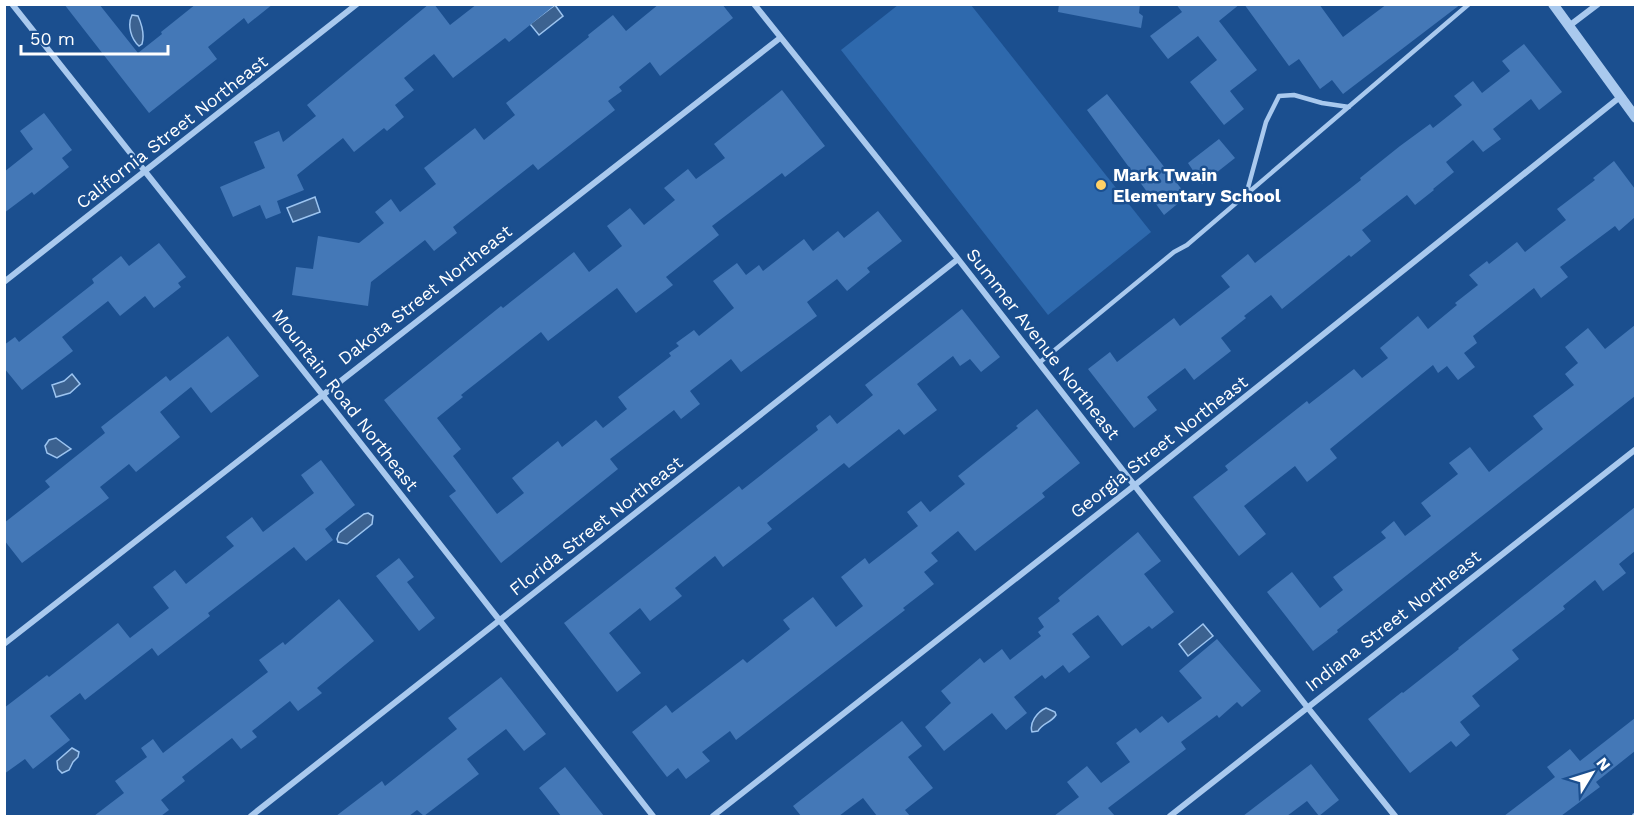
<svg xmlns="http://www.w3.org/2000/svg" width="1640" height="821" viewBox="0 0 1640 821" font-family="'Work Sans',sans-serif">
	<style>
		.green { fill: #2e69ad }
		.water { fill: #3c6290; stroke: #9cc4f0; stroke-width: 1.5 }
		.building { fill: #4478b7 }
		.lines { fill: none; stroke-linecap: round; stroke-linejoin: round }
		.service { stroke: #a9c9ee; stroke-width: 4.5 }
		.minor { stroke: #a9c9ee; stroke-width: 6 }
		.tertiary { stroke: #a9c9ee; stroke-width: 10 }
		.poi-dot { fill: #ffd166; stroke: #1b4f8f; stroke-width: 2 }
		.labels { text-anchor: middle; stroke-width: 5; stroke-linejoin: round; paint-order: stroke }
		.street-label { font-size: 18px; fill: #fff; stroke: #1b4f8f }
		.poi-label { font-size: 18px; font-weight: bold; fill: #fff; stroke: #1b4f8f; text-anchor: start }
	</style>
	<rect width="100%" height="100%" fill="#1b4f8f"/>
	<path class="green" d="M 898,5 L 971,5 L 1151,232 L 1048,315 L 841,50 Z"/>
	<path class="water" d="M 555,5 L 563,16 L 539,35 L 530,24 Z
		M 132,15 L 138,16 C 142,25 145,34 142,44 L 139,46 C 131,39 127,25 132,15 Z
		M 315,197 L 320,212 L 293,222 L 287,208 Z
		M 72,374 L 80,384 L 70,393 L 56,397 L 52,385 L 64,381 Z
		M 56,438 L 71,449 L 57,458 L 47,453 L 45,446 L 49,440 Z
		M 368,513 L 373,516 L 372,524 L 347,544 L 338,542 L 337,539 L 339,533 L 364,514 Z
		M 1203,624 L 1213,636 L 1188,656 L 1179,644 Z
		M 1046,708 L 1055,712 L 1056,715 C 1051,723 1042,723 1038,731 L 1032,732 C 1029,723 1037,712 1046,708 Z
		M 72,748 L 79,752 L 78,757 L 73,762 L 69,770 L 62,773 L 58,769 L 57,761 Z"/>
	<path class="building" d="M 64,4 L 99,4 L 138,53 L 162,34 L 161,32 L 196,4 L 273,4 L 248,24 L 244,18 L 208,47 L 217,59 L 149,113 Z
		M 429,4 L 434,4 L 450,25 L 477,4 L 556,4 L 509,42 L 505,38 L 453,78 L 434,54 L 404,78 L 414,90 L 395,105 L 404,117 L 387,131 L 384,128 L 354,152 L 343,138 L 297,175 L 304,190 L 277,201 L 281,213 L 266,219 L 260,205 L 233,217 L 220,187 L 265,168 L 254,142 L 279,131 L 283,142 L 316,116 L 307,105 Z
		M 659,4 L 722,4 L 733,18 L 660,76 L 650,62 L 619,87 L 622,91 L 608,101 L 615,110 L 538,170 L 533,164 L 453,227 L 457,233 L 434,251 L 425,240 L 371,282 L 368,306 L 292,295 L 296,267 L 313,269 L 318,236 L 359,243 L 384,223 L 375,212 L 391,199 L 400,212 L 436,184 L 424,168 L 475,128 L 484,140 L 515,115 L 506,103 L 589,37 L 588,35 L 613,15 L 626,31 Z
		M 1059,4 L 1140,4 L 1139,13 L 1143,16 L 1141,28 L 1058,12 Z
		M 1176,4 L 1240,4 L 1219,21 L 1257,70 L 1230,91 L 1244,109 L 1224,125 L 1190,82 L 1217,60 L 1198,36 L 1168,59 L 1150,36 L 1182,12 Z
		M 1244,4 L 1319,4 L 1343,37 L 1387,4 L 1461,4 L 1343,94 L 1332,80 L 1320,89 L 1299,59 L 1289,66 Z
		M 1524,44 L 1562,92 L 1539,110 L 1531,99 L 1493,129 L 1501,139 L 1483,152 L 1473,140 L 1446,162 L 1454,172 L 1433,189 L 1434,190 L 1415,205 L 1407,195 L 1362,230 L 1371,241 L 1351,257 L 1349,255 L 1282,309 L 1271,295 L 1244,316 L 1246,318 L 1221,338 L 1231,351 L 1194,380 L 1185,368 L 1147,397 L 1157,410 L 1134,428 L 1088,369 L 1110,352 L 1117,362 L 1174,318 L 1180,326 L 1230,287 L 1221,276 L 1248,254 L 1255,263 L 1361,180 L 1360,178 L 1400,146 L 1430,124 L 1433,128 L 1462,105 L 1454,96 L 1473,81 L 1482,93 L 1510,71 L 1502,61 Z
		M 782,90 L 825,146 L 785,177 L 782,173 L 712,226 L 719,235 L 666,277 L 673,285 L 636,313 L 617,288 L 548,341 L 541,332 L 461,395 L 463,397 L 437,418 L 461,449 L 453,456 L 497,514 L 524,493 L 512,478 L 558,441 L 562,447 L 596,420 L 603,428 L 627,409 L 618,397 L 671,356 L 669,353 L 679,346 L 676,343 L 694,330 L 699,336 L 734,308 L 713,281 L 737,263 L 746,275 L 759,265 L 763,271 L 804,239 L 813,251 L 838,231 L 844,238 L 878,211 L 902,241 L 867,268 L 870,272 L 847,291 L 837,279 L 807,302 L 817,316 L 741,372 L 731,359 L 690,391 L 700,404 L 681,419 L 674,410 L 610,459 L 618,469 L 501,563 L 449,496 L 456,491 L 384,400 L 501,306 L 503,308 L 574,252 L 589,272 L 622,246 L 607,226 L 630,208 L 644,225 L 675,200 L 664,188 L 688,169 L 696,179 L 725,158 L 714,144 Z
		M 1107,94 L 1187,196 L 1164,215 L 1087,110 Z
		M 44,113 L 72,150 L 62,158 L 69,167 L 34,195 L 32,192 L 4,213 L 4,172 L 33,149 L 20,131 Z
		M 1219,139 L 1235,158 L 1202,184 L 1188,163 Z
		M 1614,161 L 1635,189 L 1635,217 L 1619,231 L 1615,226 L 1560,267 L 1568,277 L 1541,298 L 1534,288 L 1473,336 L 1477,343 L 1464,353 L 1475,367 L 1458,380 L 1447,366 L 1438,373 L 1433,365 L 1330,449 L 1337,458 L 1307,482 L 1295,466 L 1244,506 L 1266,534 L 1239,556 L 1193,497 L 1228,470 L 1225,466 L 1307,401 L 1309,404 L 1354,369 L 1362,378 L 1388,358 L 1380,348 L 1418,316 L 1428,329 L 1457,305 L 1455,303 L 1478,285 L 1469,275 L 1487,261 L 1489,264 L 1517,242 L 1525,252 L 1566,220 L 1557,209 L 1595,180 L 1593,178 Z
		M 159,243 L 186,277 L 178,283 L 181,287 L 154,308 L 145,296 L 120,316 L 108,301 L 62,337 L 73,351 L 22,390 L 4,368 L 4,345 L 15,337 L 19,342 L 94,283 L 92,279 L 121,256 L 129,266 Z
		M 962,309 L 1000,357 L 981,372 L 970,359 L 960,366 L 953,356 L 917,384 L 937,410 L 904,435 L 899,429 L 849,468 L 844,463 L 767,523 L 772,529 L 723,567 L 715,556 L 675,588 L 682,596 L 650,621 L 640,608 L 609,633 L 641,673 L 617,692 L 564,623 L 739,486 L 742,490 L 818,430 L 816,426 L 830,415 L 837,424 L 873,395 L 865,385 Z
		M 1635,325 L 1635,396 L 1337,630 L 1338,632 L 1313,651 L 1267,592 L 1292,572 L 1320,608 L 1343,590 L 1333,577 L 1386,538 L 1381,532 L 1394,521 L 1405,536 L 1431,516 L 1421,503 L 1458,474 L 1449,463 L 1470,447 L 1489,472 L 1543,429 L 1533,416 L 1574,385 L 1565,374 L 1578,363 L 1565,347 L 1588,328 L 1605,349 Z
		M 228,336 L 259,376 L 211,413 L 191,387 L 160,412 L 180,437 L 136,472 L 129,464 L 100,487 L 109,498 L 22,563 L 4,540 L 4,523 L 50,487 L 45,481 L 105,433 L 101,427 L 166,376 L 170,381 Z
		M 1037,409 L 1080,463 L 1042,493 L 1045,497 L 975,551 L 958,531 L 931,553 L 938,561 L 924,572 L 934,584 L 903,608 L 905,610 L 736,740 L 730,731 L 702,752 L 710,761 L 686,779 L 678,768 L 667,777 L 632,732 L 666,705 L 672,713 L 743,659 L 747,663 L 790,629 L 783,620 L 813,597 L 836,627 L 863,606 L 841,577 L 865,558 L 869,564 L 918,526 L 907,512 L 921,501 L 930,512 L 965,484 L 958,476 L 1018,428 L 1016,426 Z
		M 321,460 L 355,505 L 325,529 L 333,540 L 306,561 L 294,547 L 208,613 L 210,616 L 158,656 L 152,648 L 85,700 L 80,693 L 50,716 L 70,740 L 33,769 L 25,759 L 4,774 L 4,708 L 47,675 L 49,677 L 118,623 L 130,638 L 169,608 L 153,587 L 175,570 L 186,584 L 234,546 L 226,537 L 252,517 L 263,532 L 314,493 L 301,475 Z
		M 1635,507 L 1635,551 L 1619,564 L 1626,573 L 1603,591 L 1595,580 L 1563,606 L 1565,609 L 1512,650 L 1519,659 L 1472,696 L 1480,706 L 1460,722 L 1470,735 L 1456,747 L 1451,741 L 1410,773 L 1368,719 L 1402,692 L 1403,693 L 1459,649 L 1458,648 Z
		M 1138,532 L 1161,561 L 1144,574 L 1174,612 L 1152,629 L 1149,626 L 1122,646 L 1098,615 L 1072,634 L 1090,657 L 1069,673 L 1063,665 L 1045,679 L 1042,675 L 1014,697 L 1027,713 L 1006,730 L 992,713 L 944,751 L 925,727 L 951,703 L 941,691 L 980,658 L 984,663 L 1002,649 L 1010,660 L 1041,636 L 1038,632 L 1044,627 L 1038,618 L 1060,601 L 1058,598 Z
		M 399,558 L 414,577 L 407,582 L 435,618 L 419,631 L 376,576 Z
		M 339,599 L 374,641 L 317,688 L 322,693 L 298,711 L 290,701 L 252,731 L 257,737 L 241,749 L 232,738 L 182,777 L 185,781 L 161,800 L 169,810 L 161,816 L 94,816 L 124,793 L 115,781 L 147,757 L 141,748 L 153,739 L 163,753 L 268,672 L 259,660 L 283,642 L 285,645 Z
		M 1217,639 L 1261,691 L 1242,707 L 1237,702 L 1219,718 L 1217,715 L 1181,742 L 1186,749 L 1108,808 L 1115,816 L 1054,816 L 1079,797 L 1067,782 L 1087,766 L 1101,783 L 1130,762 L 1116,743 L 1136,728 L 1140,733 L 1162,716 L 1168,723 L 1202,698 L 1179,671 Z
		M 501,677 L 546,734 L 524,751 L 506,729 L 467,759 L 479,774 L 424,816 L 417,810 L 409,816 L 336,816 L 382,781 L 385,786 L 457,729 L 448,718 Z
		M 1635,718 L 1635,751 L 1596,782 L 1600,787 L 1561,816 L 1504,816 L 1555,777 L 1547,767 L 1570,749 L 1580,761 Z
		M 902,721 L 922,746 L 908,757 L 933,788 L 905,810 L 910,816 L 877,816 L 863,798 L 839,816 L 801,816 L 793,806 Z
		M 1311,764 L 1339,800 L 1319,816 L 1307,801 L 1287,816 L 1243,816 Z
		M 565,767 L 604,816 L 561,816 L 539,788 Z"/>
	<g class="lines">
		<path class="service" d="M 1246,195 L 1266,122 L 1279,96 L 1294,95 L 1322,103 L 1349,107
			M 1039,363 L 1174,252 L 1187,245 L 1469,4"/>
		<path class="minor" d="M 12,4 L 333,408 L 653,816
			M 754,4 L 958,259 L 1308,708 L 1395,816
			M 1569,26 L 1598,4
			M 4,282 L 357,4
			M 4,644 L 780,38
			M 251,816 L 958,259
			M 713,816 L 1135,485 L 1620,97
			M 1170,816 L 1636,449
			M 1635,816 L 1636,816"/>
		<path class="tertiary" d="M 1553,4 L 1636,118"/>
	</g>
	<circle class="poi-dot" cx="1101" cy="185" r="6"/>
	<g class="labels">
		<g class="street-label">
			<text transform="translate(172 132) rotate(-38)" y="6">California Street Northeast</text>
			<text transform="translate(425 295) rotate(-38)" y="6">Dakota Street Northeast</text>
			<text transform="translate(1043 344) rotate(52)" y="6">Summer Avenue Northeast</text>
			<text transform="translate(345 400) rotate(52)" y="6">Mountain Road Northeast</text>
			<text transform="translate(1159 447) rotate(-38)" y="6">Georgia Street Northeast</text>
			<text transform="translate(596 526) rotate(-38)" y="6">Florida Street Northeast</text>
			<text transform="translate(1393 621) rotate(-38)" y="6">Indiana Street Northeast</text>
		</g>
		<g class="poi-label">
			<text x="1113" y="181">Mark Twain<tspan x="1113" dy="21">Elementary School</tspan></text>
		</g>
	</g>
	<rect width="1640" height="821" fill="none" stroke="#ffffff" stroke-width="12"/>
	<g transform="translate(1592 773) rotate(52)" stroke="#1b4f8f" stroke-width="4.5" paint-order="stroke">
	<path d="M0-4.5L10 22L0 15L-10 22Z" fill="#ffffff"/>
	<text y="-9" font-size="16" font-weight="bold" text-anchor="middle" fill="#ffffff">N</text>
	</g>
	<path d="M21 45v9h147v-9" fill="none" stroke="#ffffff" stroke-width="3"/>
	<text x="30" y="45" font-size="18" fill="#ffffff" stroke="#1b4f8f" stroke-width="4.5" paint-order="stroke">50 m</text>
</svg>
